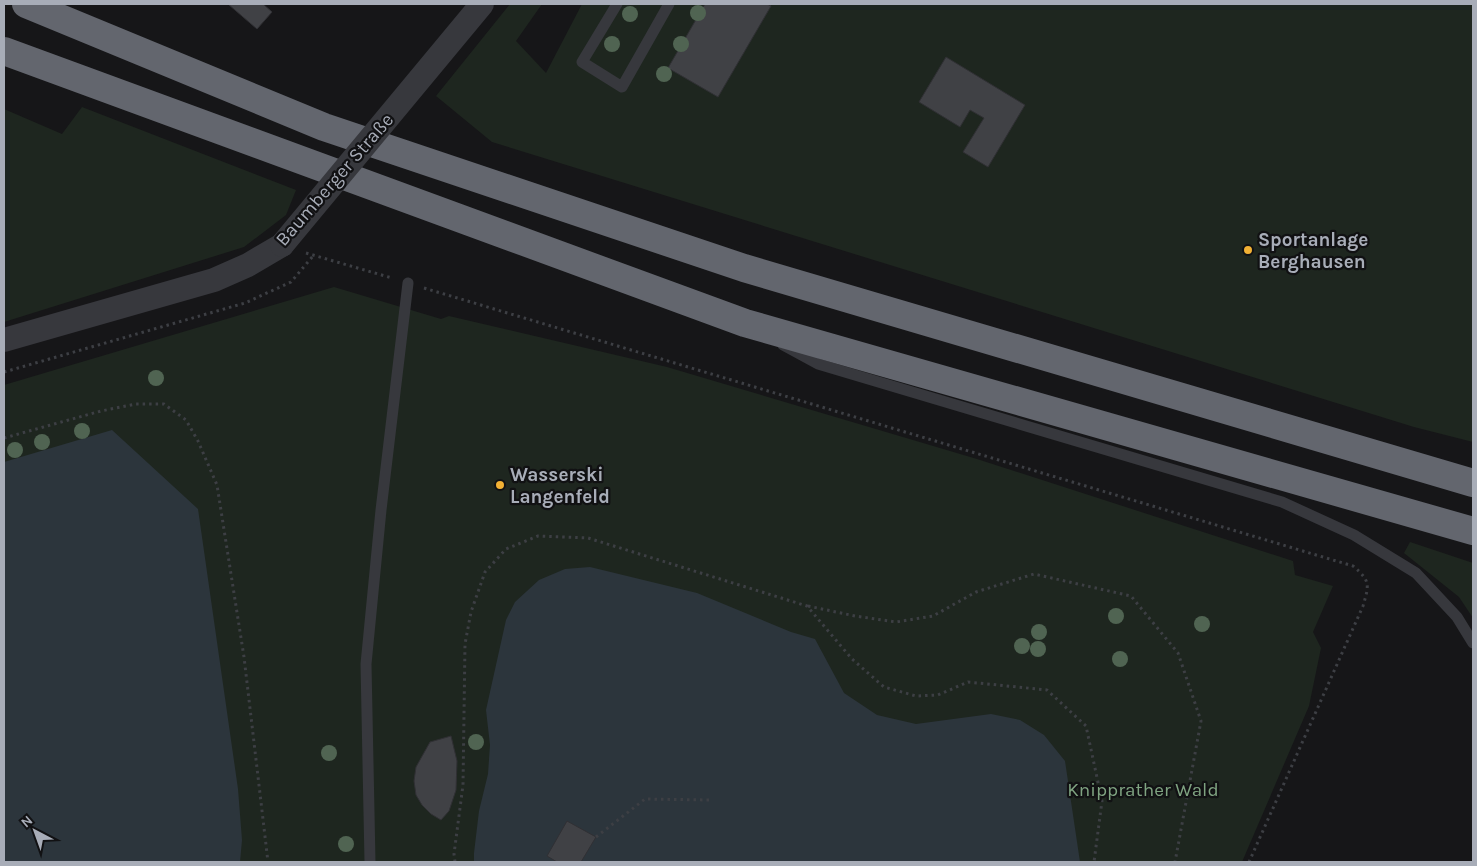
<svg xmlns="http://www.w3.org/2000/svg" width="1477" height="866" viewBox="0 0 1477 866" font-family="Karla,sans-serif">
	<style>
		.green { fill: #1e261f }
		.water { fill: #2c353c }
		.building { fill: #404145; stroke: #303034 }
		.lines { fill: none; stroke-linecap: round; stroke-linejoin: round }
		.path { stroke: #3d3f44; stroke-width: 3; stroke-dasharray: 2.5 4; stroke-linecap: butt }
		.lane { stroke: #37383d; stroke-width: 11 }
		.street { stroke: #37383d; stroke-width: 24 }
		.highway { stroke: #63666e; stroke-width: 28 }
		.street-bridge { stroke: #37383d; stroke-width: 24 }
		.tree { fill: #506452 }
		.poi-dot { fill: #f2b134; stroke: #111113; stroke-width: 2 }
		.labels { text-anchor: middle; stroke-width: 4.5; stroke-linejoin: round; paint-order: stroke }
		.street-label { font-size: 19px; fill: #a8adb8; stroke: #111113 }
		.poi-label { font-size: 19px; font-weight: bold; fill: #a8adb8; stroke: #111113; text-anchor: start }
		.park-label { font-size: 19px; fill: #7fa381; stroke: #111113 }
	</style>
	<rect width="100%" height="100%" fill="#161618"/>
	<path class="green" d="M 510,4 L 542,4 L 516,41 L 546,73 L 582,4 L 1473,4 L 1473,442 L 1414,427 L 492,142 L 436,96 Z
		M 82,107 L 296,190 L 286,215 L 244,247 L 4,322 L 4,109 L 62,134 Z
		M 334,287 L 441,319 L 449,316 L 667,367 L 977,459 L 1293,561 L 1295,575 L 1333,586 L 1313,632 L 1321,648 L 1309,706 L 1242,862 L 4,862 L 4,385 Z
		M 1410,542 L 1473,563 L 1473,618 L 1459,597 L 1404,553 Z"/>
	<path class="water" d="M 112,430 L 198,509 L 238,789 L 242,840 L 240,862 L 4,862 L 4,462 Z
		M 590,567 L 697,593 L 791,632 L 815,639 L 844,693 L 877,715 L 916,724 L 991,714 L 1020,720 L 1044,735 L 1065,761 L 1080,862 L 474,862 L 474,853 L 479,811 L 488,774 L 490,745 L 486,710 L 506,620 L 515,602 L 539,580 L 565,569 Z"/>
	<path class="building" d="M 228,4 L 263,4 L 272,12 L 257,29 Z
		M 705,4 L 767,4 L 771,6 L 718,97 L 668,68 Z
		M 946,57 L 1025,105 L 988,167 L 963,152 L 984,118 L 970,110 L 960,127 L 919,102 Z
		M 451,736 L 457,761 L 456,790 L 449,811 L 441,820 L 431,814 L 422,805 L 416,795 L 414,781 L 416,767 L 430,742 Z
		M 567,821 L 596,837 L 581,862 L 557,862 L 547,856 Z"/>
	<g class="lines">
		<path class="path" d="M 306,253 L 392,278
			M 424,288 L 1353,566 C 1371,581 1369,585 1363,606 L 1249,862
			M 4,372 L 245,303 L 291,282 L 313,256
			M 4,438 L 101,411 L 136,404 L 164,404 L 186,420 L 198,441 L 217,485 L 244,657 L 268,862
			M 808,606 L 855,616 L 896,622 L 933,616 L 976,592 L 1034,574 L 1131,596 L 1178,653 L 1201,721 L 1175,862
			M 596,837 L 645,799 L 709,800
			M 455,862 L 454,854 L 463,785 L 465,644 L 471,612 L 485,572 L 506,549 L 538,536 L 588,538 L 807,606 L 852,659 L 884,687 L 916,696 L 938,695 L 968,682 L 1047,690 L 1086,726 L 1102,801 L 1094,862"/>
		<path class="lane" d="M 617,4 L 582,62 L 622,87 L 669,4
			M 783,345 L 818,364 L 1282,502 L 1354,535 L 1416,573 L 1457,617 L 1473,643
			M 370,862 L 366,664 L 381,510 L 408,283"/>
		<path class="street" d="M 4,340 L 214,280 L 248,265 L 282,245"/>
		<path class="highway" d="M 26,4 L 324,127 L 744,268 L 1473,483
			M 4,51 L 745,323 L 1473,531"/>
		<path class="street-bridge" d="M 282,245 L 482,4"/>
	</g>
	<g class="tree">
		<circle cx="698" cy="13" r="8"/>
		<circle cx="630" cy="14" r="8"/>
		<circle cx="612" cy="44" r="8"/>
		<circle cx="681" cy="44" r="8"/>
		<circle cx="664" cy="74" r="8"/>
		<circle cx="156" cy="378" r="8"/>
		<circle cx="82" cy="431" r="8"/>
		<circle cx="42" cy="442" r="8"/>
		<circle cx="15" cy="450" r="8"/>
		<circle cx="1116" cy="616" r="8"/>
		<circle cx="1202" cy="624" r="8"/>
		<circle cx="1039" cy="632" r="8"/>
		<circle cx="1022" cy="646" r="8"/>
		<circle cx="1038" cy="649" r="8"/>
		<circle cx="1120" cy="659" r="8"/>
		<circle cx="476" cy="742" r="8"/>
		<circle cx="329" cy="753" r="8"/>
		<circle cx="346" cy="844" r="8"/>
	</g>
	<g class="poi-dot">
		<circle cx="1248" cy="250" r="5"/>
		<circle cx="500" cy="485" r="5"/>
	</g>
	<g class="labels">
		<g class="street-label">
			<text transform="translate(334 179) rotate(-49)" y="7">Baumberger Straße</text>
		</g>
		<g class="poi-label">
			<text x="1258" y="246">Sportanlage<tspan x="1258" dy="22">Berghausen</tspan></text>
			<text x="510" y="481">Wasserski<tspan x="510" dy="22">Langenfeld</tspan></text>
		</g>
		<g class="park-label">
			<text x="1143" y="796">Knipprather Wald</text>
		</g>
	</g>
	<rect width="1477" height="866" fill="none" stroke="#a8adb8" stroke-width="10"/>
	<g transform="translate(35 831) rotate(319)" stroke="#111113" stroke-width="4" paint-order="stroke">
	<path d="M0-4L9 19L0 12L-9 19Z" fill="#a8adb8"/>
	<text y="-8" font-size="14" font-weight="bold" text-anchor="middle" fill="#a8adb8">N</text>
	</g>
</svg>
